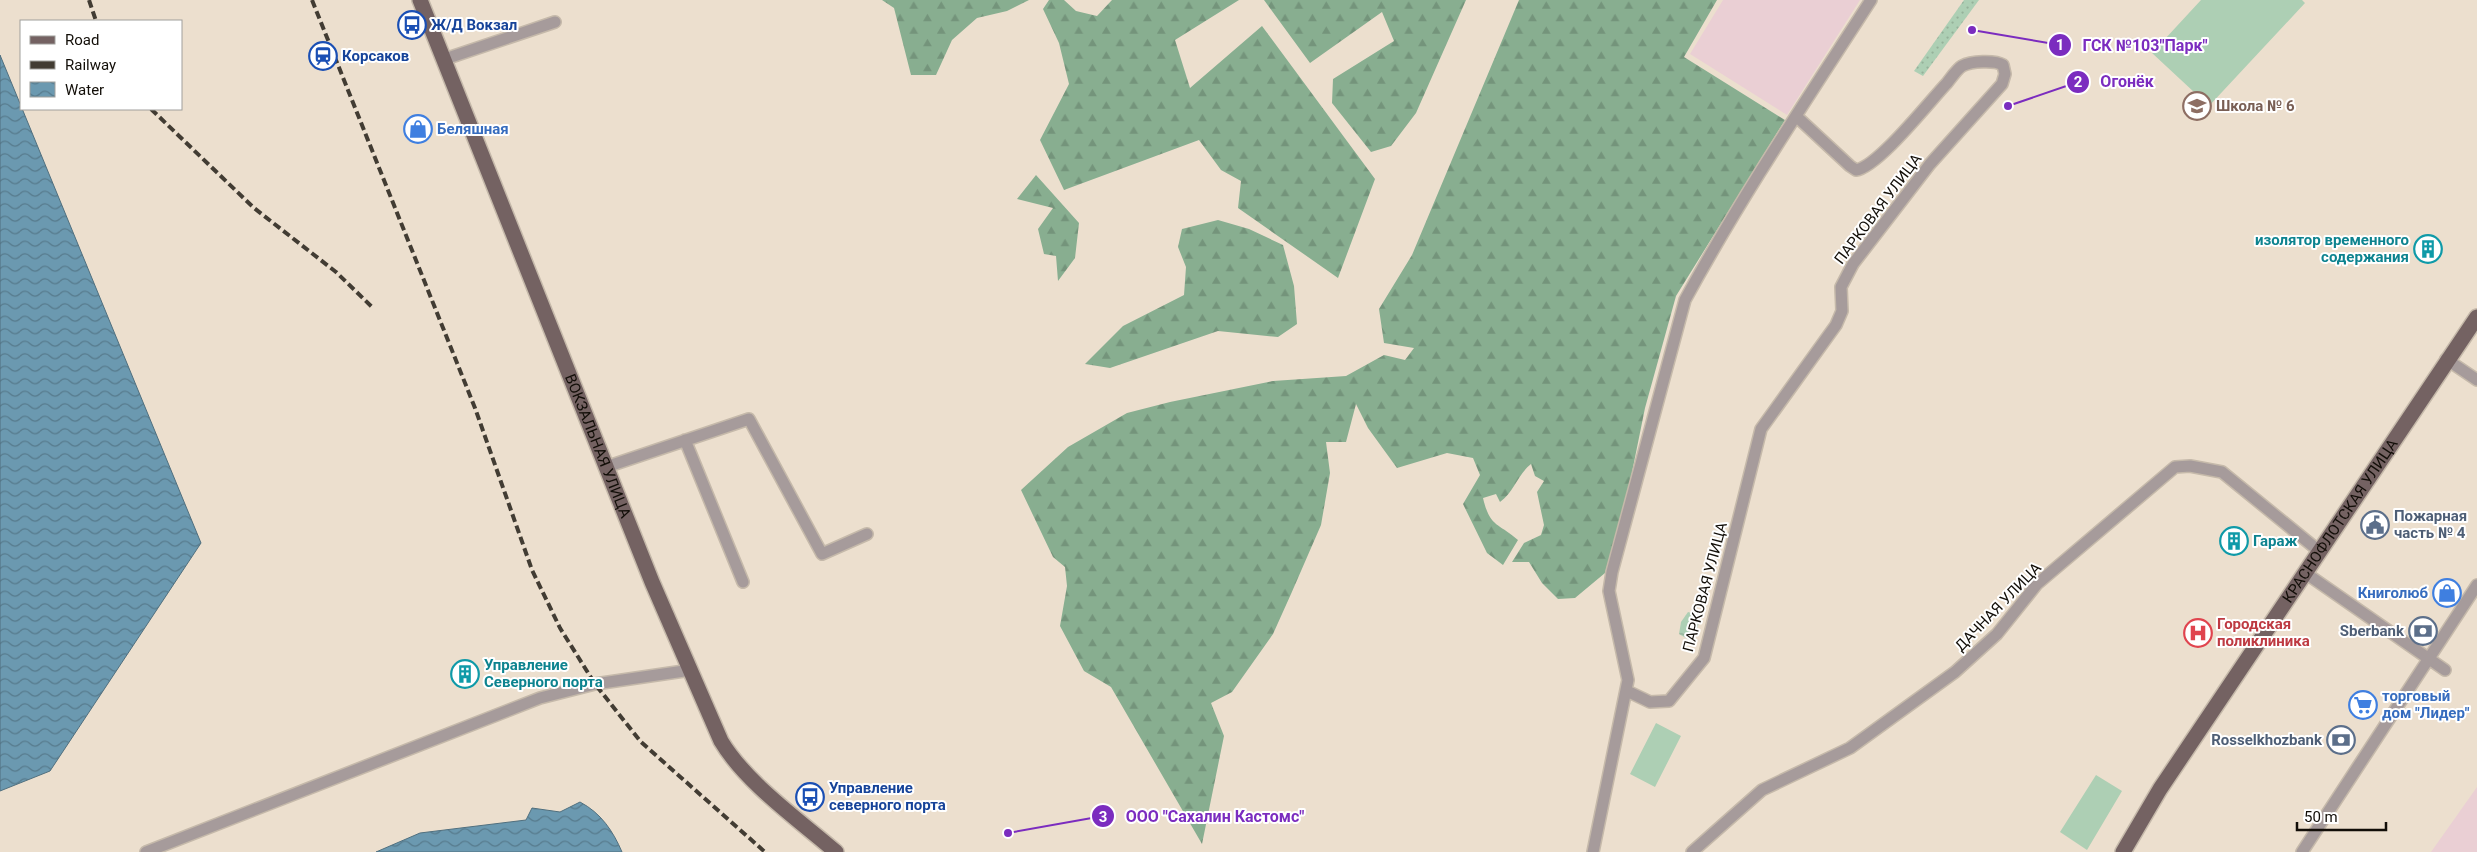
<svg xmlns="http://www.w3.org/2000/svg" width="2477" height="852" viewBox="0 0 2477 852" font-family="Roboto,sans-serif">
	<style>
		.commercial { fill: #eacfd4 }
		.grass { fill: url(#grass-dots) }
		.forest { fill: url(#forest-firs) }
		.park { fill: url(#park-crowns) }
		.garden { fill: #adcfb4 }
		.water { fill: url(#water-waves); stroke: #506f7e }
		.lines { fill: none; stroke-linecap: round; stroke-linejoin: round }
		.minor-casing { stroke: #c5b9aa; stroke-width: 14 }
		.major-casing { stroke: #c5b9aa; stroke-width: 18 }
		.minor { stroke: #a69b9b; stroke-width: 11 }
		.major { stroke: #746262; stroke-width: 15 }
		.rail { stroke: #423c33; stroke-width: 4; stroke-dasharray: 8 4; stroke-linecap: butt }
		.labels { text-anchor: middle; stroke-width: 4; stroke-linejoin: round; paint-order: stroke }
		.transit-label { font-size: 15px; font-weight: bold; fill: #164399; stroke: #fff; text-anchor: start }
		.education-label { font-size: 15px; font-weight: bold; fill: #785e54; stroke: #fff; text-anchor: start }
		.shop-label { font-size: 15px; font-weight: bold; fill: #366cbe; stroke: #fff; text-anchor: start }
		.street-label { font-size: 15px; fill: #120e08; stroke: #fff }
		.culture-label { font-size: 15px; font-weight: bold; fill: #0d838f; stroke: #fff; text-anchor: start }
		.service-label { font-size: 15px; font-weight: bold; fill: #4e5e75; stroke: #fff; text-anchor: end }
		.health-label { font-size: 15px; font-weight: bold; fill: #be3a42; stroke: #fff; text-anchor: start }
		.leader { fill: none; stroke: #7b2cbf; stroke-width: 2 }
		.callout-dot { fill: #7b2cbf; stroke: #fff; stroke-width: 2 }
		.mark-label { font-size: 15px; text-anchor: middle; font-weight: bold; fill: #fff }
		.callout-label { font-size: 16px; text-anchor: middle; font-weight: bold; fill: #7b2cbf; stroke: #fff; stroke-width: 4; stroke-linejoin: round; paint-order: stroke }
	</style>
	<defs>
		<pattern id="grass-dots" width="8" height="8" patternUnits="userSpaceOnUse" patternTransform="scale(1.25)"><rect width="8" height="8" fill="#adcfb4"/><path d="M2 2h.1M6 6h.1" fill="none" stroke="#94b199" stroke-width="1.8" stroke-linecap="round"/></pattern>
		<pattern id="forest-firs" width="22" height="20" patternUnits="userSpaceOnUse" patternTransform="scale(1.25)"><rect width="22" height="20" fill="#88ae90"/><path d="M5 1l3.5 6h-7zM16 11l3.5 6h-7z" fill="#74947b"/></pattern>
		<pattern id="park-crowns" width="20" height="18" patternUnits="userSpaceOnUse" patternTransform="scale(1.25)"><rect width="20" height="18" fill="#adcfb4"/><path d="M2 6a3 3 0 1 1 6 0M12 15a3 3 0 1 1 6 0" fill="none" stroke="#94b199"/></pattern>
		<pattern id="water-waves" width="16" height="10" patternUnits="userSpaceOnUse" patternTransform="scale(1.25)"><rect width="16" height="10" fill="#6b99b0"/><path d="M0 5q4-4 8 0t8 0" fill="none" stroke="#577b8d"/></pattern>
	</defs>
	<rect width="100%" height="100%" fill="#ecdfce"/>
	<path class="commercial" d="M 1723,0 L 1860,0 L 1787,115 L 1690,54 Z
		M 2477,787 L 2477,852 L 2431,852 Z"/>
	<path class="grass" d="M 1964,0 L 1979,0 L 1923,76 L 1914,71 Z"/>
	<path class="forest" d="M 882,0 L 1029,0 L 1007,11 L 977,18 L 952,40 L 936,75 L 911,75 L 894,8 Z
		M 1049,0 L 1064,0 L 1076,11 L 1097,16 L 1112,0 L 1239,0 L 1175,40 L 1190,88 L 1262,26 L 1375,179 L 1338,278 L 1238,208 L 1241,181 L 1221,170 L 1199,140 L 1064,190 L 1040,140 L 1069,84 L 1059,43 L 1043,9 Z
		M 1264,0 L 1466,0 L 1416,113 L 1391,146 L 1371,152 L 1332,103 L 1333,79 L 1394,41 L 1382,12 L 1310,63 Z
		M 1519,0 L 1717,0 L 1684,57 L 1785,120 L 1676,296 L 1645,408 L 1628,492 L 1605,573 L 1575,598 L 1558,599 L 1542,583 L 1529,562 L 1512,562 L 1524,543 L 1541,535 L 1544,525 L 1537,492 L 1544,481 L 1535,476 L 1531,464 C 1518,474 1514,492 1500,502 L 1496,494 L 1483,498 C 1490,528 1499,523 1518,540 L 1503,565 L 1487,553 L 1463,504 L 1480,475 L 1473,458 L 1447,453 L 1397,468 L 1368,428 L 1356,404 L 1346,442 L 1326,442 L 1330,473 L 1321,525 L 1291,594 L 1273,634 L 1232,692 L 1211,703 L 1224,736 L 1202,844 L 1111,687 L 1084,671 L 1060,626 L 1067,586 L 1065,567 L 1053,557 L 1021,490 L 1068,447 L 1127,413 L 1170,402 L 1273,381 L 1346,376 L 1384,355 L 1405,360 L 1414,348 L 1384,343 L 1379,309 L 1412,255 Z
		M 1036,175 L 1079,223 L 1075,258 L 1058,281 L 1056,256 L 1044,254 L 1038,229 L 1053,208 L 1017,199 Z
		M 1218,220 L 1249,229 L 1283,245 L 1294,286 L 1297,324 L 1278,337 L 1218,331 L 1110,368 L 1085,364 L 1123,326 L 1184,295 L 1186,267 L 1178,247 L 1182,229 Z"/>
	<path class="park" d="M 1688,612 L 1701,616 L 1693,642 L 1679,634 L 1681,622 Z"/>
	<path class="garden" d="M 2201,0 L 2302,0 L 2305,3 L 2209,106 L 2152,53 Z
		M 1656,723 L 1681,736 L 1655,787 L 1630,774 Z
		M 2096,775 L 2122,791 L 2087,850 L 2060,832 Z"/>
	<path class="water" d="M 0,55 L 201,543 L 50,771 L 0,791 Z
		M 580,802 C 601,813 613,831 622,852 L 376,852 L 420,833 L 526,820 L 532,808 L 560,812 Z"/>
	<g class="lines">
		<defs>
			<path id="minor" d="M 445,59 L 555,22
				M 2446,359 L 2477,380
				M 685,440 L 743,582
				M 606,467 L 749,419 L 822,554 L 867,534
				M 2304,572 L 2445,670
				M 1627,691 L 1650,702 L 1669,701 L 1704,658 L 1761,429 L 1836,325 L 1842,311 L 1841,287 L 1853,264 L 1930,164 L 2002,84 L 2005,74 L 2003,65 C 1995,60 1971,61 1962,66 C 1957,69 1951,78 1947,83 C 1929,102 1878,167 1856,170 L 1850,166 L 1796,116
				M 146,852 L 540,698 L 595,684 L 691,670
				M 1593,852 L 1628,680 L 1609,591 L 1612,572 L 1685,300 C 1741,197 1807,99 1871,0
				M 1692,852 L 1762,790 L 1850,748 L 1955,672 L 1997,634 L 2037,584 L 2175,467 L 2190,466 L 2222,472 L 2319,551
				M 2302,852 L 2477,585"/>
			<g id="major">
				<path id="s1" d="M 420,0 L 652,582 L 721,741 C 746,783 799,820 836,852"/>
				<path id="s2" d="M 2123,852 L 2160,789 L 2477,317"/>
			</g>
		</defs>
		<use href="#minor" class="minor-casing"/>
		<use href="#major" class="major-casing"/>
		<use href="#minor" class="minor"/>
		<use href="#major" class="major"/>
		<path class="rail" d="M 89,0 L 96,21
			M 312,0 L 475,408 L 532,570 L 560,628 L 595,684 L 641,742 L 765,852
			M 151,109 L 254,208 L 336,272 L 373,308"/>
	</g>
	<defs>
		<symbol id="bus-ring" viewBox="-11 -11 22 22"><circle r="9.5" fill="#fff" stroke="#1a4fb4" stroke-width="1.5"/><path d="M-5-6H5V4H4V6H2V4H-2V6H-4V4H-5ZM-3.5-4V0h7V-4ZM-3.5 1.2v1.5H-2V1.2ZM2 1.2v1.5H3.5V1.2Z" fill="#1a4fb4"/></symbol>
		<symbol id="station-ring" viewBox="-11 -11 22 22"><circle r="9.5" fill="#fff" stroke="#1a4fb4" stroke-width="1.5"/><path d="M-3-6H3Q5-6 5-4V2Q5 4 3 4L4.5 6H3L1.5 4h-3L-3 6H-4.5L-3 4Q-5 4-5 2V-4Q-5-6-3-6ZM-3.5-4v3h7v-3ZM-3.5 1v1.5H-2V1ZM2 1v1.5H3.5V1Z" fill="#1a4fb4"/></symbol>
		<symbol id="school-ring" viewBox="-11 -11 22 22"><circle r="9.5" fill="#fff" stroke="#8d6e63" stroke-width="1.5"/><path d="M0-5L7-2L0 1L-7-2ZM-4 1L0 2.5L4 1V4Q0 6-4 4Z" fill="#8d6e63"/></symbol>
		<symbol id="shop-ring" viewBox="-11 -11 22 22"><circle r="9.5" fill="#fff" stroke="#3f7fe0" stroke-width="1.5"/><path d="M-5-2.5h2.3a2.7 3.5 0 0 1 5.4 0H5L5.5 6h-11ZM-1.5-2.5h3a1.5 2.3 0 0 0-3 0Z" fill="#3f7fe0"/></symbol>
		<symbol id="building-ring" viewBox="-11 -11 22 22"><circle r="9.5" fill="#fff" stroke="#0f9aa8" stroke-width="1.5"/><path d="M-4-6H4V6H1V3H-1V6H-4ZM-2.5-4.3h1.7v1.8h-1.7ZM.8-4.3h1.7v1.8H.8ZM-2.5-1h1.7V.8h-1.7ZM.8-1h1.7V.8H.8Z" fill="#0f9aa8"/></symbol>
		<symbol id="civic-ring" viewBox="-11 -11 22 22"><circle r="9.5" fill="#fff" stroke="#5c6f8a" stroke-width="1.5"/><path d="M-.6-6.5H3V-4.5H.6V-3L4-1V1h2V6H-6V1h2V-1L-.6-3ZM-1.2 2.5V6h2.4V2.5Z" fill="#5c6f8a"/></symbol>
		<symbol id="bank-ring" viewBox="-11 -11 22 22"><circle r="9.5" fill="#fff" stroke="#5c6f8a" stroke-width="1.5"/><path d="M-6-4H6V4H-6ZM0-2.3a2.3 2.3 0 1 0 0 4.6a2.3 2.3 0 1 0 0-4.6Z" fill="#5c6f8a"/></symbol>
		<symbol id="hospital-ring" viewBox="-11 -11 22 22"><circle r="9.5" fill="#fff" stroke="#e0444e" stroke-width="1.5"/><path d="M-5-5h3v3.5h4V-5h3V5h-3V1.5h-4V5h-3Z" fill="#e0444e"/></symbol>
		<symbol id="supermarket-ring" viewBox="-11 -11 22 22"><circle r="9.5" fill="#fff" stroke="#3f7fe0" stroke-width="1.5"/><path d="M-6-5.5h2.5l.6 2H6L4.5 2H-2.5L-4.4-4H-6ZM-1.5 3.2a1.3 1.3 0 1 0 .1 0ZM3 3.2a1.3 1.3 0 1 0 .1 0Z" fill="#3f7fe0"/></symbol>
	</defs>
	<g fill-rule="evenodd">
		<use href="#bus-ring" x="396" y="9" width="32" height="32"/>
		<use href="#station-ring" x="307" y="40" width="32" height="32"/>
		<use href="#school-ring" x="2181" y="90" width="32" height="32"/>
		<use href="#shop-ring" x="402" y="113" width="32" height="32"/>
		<use href="#building-ring" x="2412" y="233" width="32" height="32"/>
		<use href="#civic-ring" x="2359" y="509" width="32" height="32"/>
		<use href="#building-ring" x="2218" y="525" width="32" height="32"/>
		<use href="#shop-ring" x="2431" y="577" width="32" height="32"/>
		<use href="#bank-ring" x="2407" y="615" width="32" height="32"/>
		<use href="#hospital-ring" x="2182" y="617" width="32" height="32"/>
		<use href="#building-ring" x="449" y="658" width="32" height="32"/>
		<use href="#supermarket-ring" x="2347" y="689" width="32" height="32"/>
		<use href="#bank-ring" x="2325" y="724" width="32" height="32"/>
		<use href="#bus-ring" x="794" y="781" width="32" height="32"/>
	</g>
	<g class="labels">
		<g class="transit-label">
			<text x="431" y="30">Ж/Д Вокзал</text>
			<text x="342" y="61">Корсаков</text>
			<text x="829" y="793">Управление<tspan x="829" dy="17">северного порта</tspan></text>
		</g>
		<g class="education-label">
			<text x="2216" y="111">Школа № 6</text>
		</g>
		<g class="shop-label">
			<text x="437" y="134">Беляшная</text>
			<text x="2428" y="598" text-anchor="end">Книголюб</text>
			<text x="2382" y="701">торговый<tspan x="2382" dy="17">дом "Лидер"</tspan></text>
		</g>
		<g class="street-label">
			<text transform="translate(1878 209) rotate(-53)" y="5">ПАРКОВАЯ УЛИЦА</text>
			<text dy="5" stroke="none"><textPath href="#s1" startOffset="480">ВОКЗАЛЬНАЯ УЛИЦА</textPath></text>
			<text dy="5" stroke="none"><textPath href="#s2" startOffset="396">КРАСНОФЛОТСКАЯ УЛИЦА</textPath></text>
			<text transform="translate(1705 587) rotate(-75)" y="5">ПАРКОВАЯ УЛИЦА</text>
			<text transform="translate(1998 607) rotate(-46)" y="5">ДАЧНАЯ УЛИЦА</text>
		</g>
		<g class="culture-label">
			<text x="2409" y="245" text-anchor="end">изолятор временного<tspan x="2409" dy="17">содержания</tspan></text>
			<text x="2253" y="546">Гараж</text>
			<text x="484" y="670">Управление<tspan x="484" dy="17">Северного порта</tspan></text>
		</g>
		<g class="service-label">
			<text x="2394" y="521" text-anchor="start">Пожарная<tspan x="2394" dy="17">часть № 4</tspan></text>
			<text x="2404" y="636">Sberbank</text>
			<text x="2322" y="745">Rosselkhozbank</text>
		</g>
		<g class="health-label">
			<text x="2217" y="629">Городская<tspan x="2217" dy="17">поликлиника</tspan></text>
		</g>
	</g>
	<path class="leader" d="M1972 30L2060 45M2008 106L2078 82M1008 833L1103 816"/>
	<g class="callout-dot">
		<circle cx="1972" cy="30" r="5"/>
		<circle cx="2008" cy="106" r="5"/>
		<circle cx="1008" cy="833" r="5"/>
		<circle cx="2060" cy="45" r="12"/>
		<circle cx="2078" cy="82" r="12"/>
		<circle cx="1103" cy="816" r="12"/>
	</g>
	<g class="mark-label">
		<text x="2060" y="50">1</text>
		<text x="2078" y="87">2</text>
		<text x="1103" y="822">3</text>
	</g>
	<g class="callout-label">
		<text x="2145" y="51">ГСК №103"Парк"</text>
		<text x="2127" y="87">Огонёк</text>
		<text x="1215" y="822">ООО "Сахалин Кастомс"</text>
	</g>
	<rect x="20" y="20" width="162" height="90" fill="#ffffff" stroke="#a09f9c"/>
	<rect x="30" y="36" width="25" height="8" fill="#746262" stroke="#a09f9c"/>
	<text x="65" y="45" font-size="15" fill="#120e08">Road</text>
	<rect x="30" y="61" width="25" height="8" fill="#423c33" stroke="#a09f9c"/>
	<text x="65" y="70" font-size="15" fill="#120e08">Railway</text>
	<rect x="30" y="82" width="25" height="15" fill="url(#water-waves)" stroke="#a09f9c"/>
	<text x="65" y="95" font-size="15" fill="#120e08">Water</text>
	<path d="M2297 822v8h89v-8" fill="none" stroke="#120e08" stroke-width="2.5"/>
	<text x="2304" y="822" font-size="15" fill="#120e08" stroke="#ffffff" stroke-width="4" paint-order="stroke">50 m</text>
</svg>
